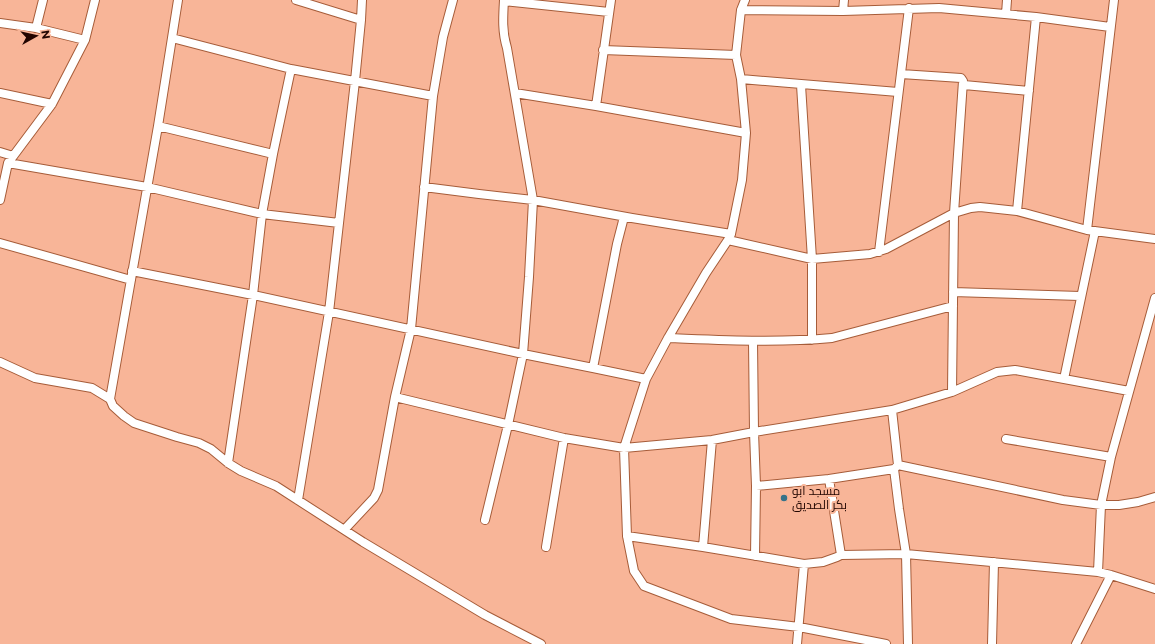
<svg xmlns="http://www.w3.org/2000/svg" width="1155" height="644" viewBox="0 0 1155 644" font-family="Montserrat,Cairo,sans-serif">
	<style>
		.lines { fill: none; stroke-linecap: round; stroke-linejoin: round }
		.street-casing { stroke: #a65c39; stroke-width: 10 }
		.street { stroke: #fff; stroke-width: 8 }
		.poi-dot { fill: #357289; stroke: #f8b598; stroke-width: 1.5 }
		.labels { text-anchor: middle; stroke-width: 4; stroke-linejoin: round; paint-order: stroke }
		.poi-label { font-size: 12px; fill: #210500; stroke: #f8b598; text-anchor: start }
	</style>
	<rect width="100%" height="100%" fill="#f8b598"/>
	<g class="lines">
		<defs>
			<path id="street" d="M 296,0 L 361,20
				M 745,0 L 741,10 L 736,55 L 741,79 L 746,133 L 742,180 L 731,234 L 728,240 L 706,273 L 668,338 L 646,379 L 624,448 L 627,536 L 634,571 L 644,586 L 731,619 L 799,627 L 886,644
				M 504,1 L 609,12
				M 741,10 L 843,11 L 939,8 L 1036,17 L 1110,27
				M 843,11 L 844,0
				M 1006,14 L 1007,0
				M 0,23 L 36,28 L 85,40
				M 36,28 L 43,0
				M 172,38 L 291,69 L 433,96
				M 603,50 L 736,55
				M 901,74 L 961,78 L 963,81 L 954,213 L 952,392
				M 741,79 L 898,92
				M 801,85 L 812,259 L 812,340
				M 964,85 L 1029,91
				M 0,93 L 52,104
				M 515,93 L 596,106 L 746,133
				M 596,106 L 611,0
				M 158,126 L 273,154
				M 0,152 L 13,156
				M 8,163 L 147,187 L 262,214 L 339,223
				M 424,187 L 479,194 L 533,200 L 632,218 L 731,234
				M 0,200 L 8,163 L 52,104 L 85,40 L 95,0
				M 1017,211 L 1036,17
				M 1087,230 L 1114,0
				M 728,240 L 812,259 L 870,254 L 886,249 L 954,213 L 971,208 L 980,207 L 1017,211 L 1087,230 L 1155,239
				M 0,243 L 131,280
				M 879,252 L 909,8
				M 132,271 L 253,295 L 523,354 L 593,368 L 646,379
				M 953,292 L 1080,296
				M 668,338 C 722,340 777,343 832,338 L 953,306
				M 753,341 L 754,432 L 756,486 L 755,556
				M 0,362 L 35,378 L 92,388 L 110,399 L 113,406 L 124,416 L 134,423 L 177,437 L 199,443 L 211,449 L 228,463 L 241,471 L 276,486 L 363,542 L 485,615 L 541,644
				M 593,368 L 617,244 L 624,217
				M 1064,379 L 1095,231
				M 395,397 L 564,438 L 624,448 L 712,440 L 754,432 L 892,410 L 952,392 L 997,372 L 1015,370 L 1129,391
				M 110,399 L 158,126 L 178,0
				M 892,410 L 898,465 L 894,469 L 899,509 L 906,554 L 908,644
				M 1006,439 L 1111,457
				M 228,463 L 253,295 L 262,214 L 273,154 L 291,69
				M 898,465 L 1063,500 L 1101,505 L 1119,505 L 1138,502 L 1155,497
				M 829,479 L 841,555
				M 756,486 L 829,479 L 894,469
				M 298,500 L 329,312 L 355,81 L 361,20 L 362,0
				M 485,520 L 508,425 L 523,354 L 529,277 L 533,200 L 507,48 C 502,32 503,17 504,0
				M 345,529 L 374,498 L 378,490 L 395,397 L 411,329 L 433,96 L 443,37 L 453,0
				M 627,536 L 703,547 L 804,564 L 823,562 L 837,557 L 841,555 L 906,554 L 1098,572 L 1111,575 L 1155,589
				M 546,547 L 564,438
				M 703,547 L 712,440
				M 1098,572 L 1101,505 L 1111,457 L 1155,298
				M 797,644 L 804,564
				M 992,644 L 994,562
				M 1076,644 L 1111,575"/>
		</defs>
		<use href="#street" class="street-casing"/>
		<use href="#street" class="street"/>
	</g>
	<circle class="poi-dot" cx="784" cy="498" r="4"/>
	<g class="labels">
		<g class="poi-label">
			<text x="792" y="495">مسجد ابو<tspan x="792" dy="14">بكر الصديق</tspan></text>
		</g>
	</g>
	<g transform="translate(36 36) rotate(82)" stroke="#f8b598" stroke-width="3" paint-order="stroke">
	<path d="M0-3L7 15L0 10L-7 15Z" fill="#210500"/>
	<text y="-6" font-size="11" font-weight="bold" text-anchor="middle" fill="#210500">N</text>
	</g>
</svg>
